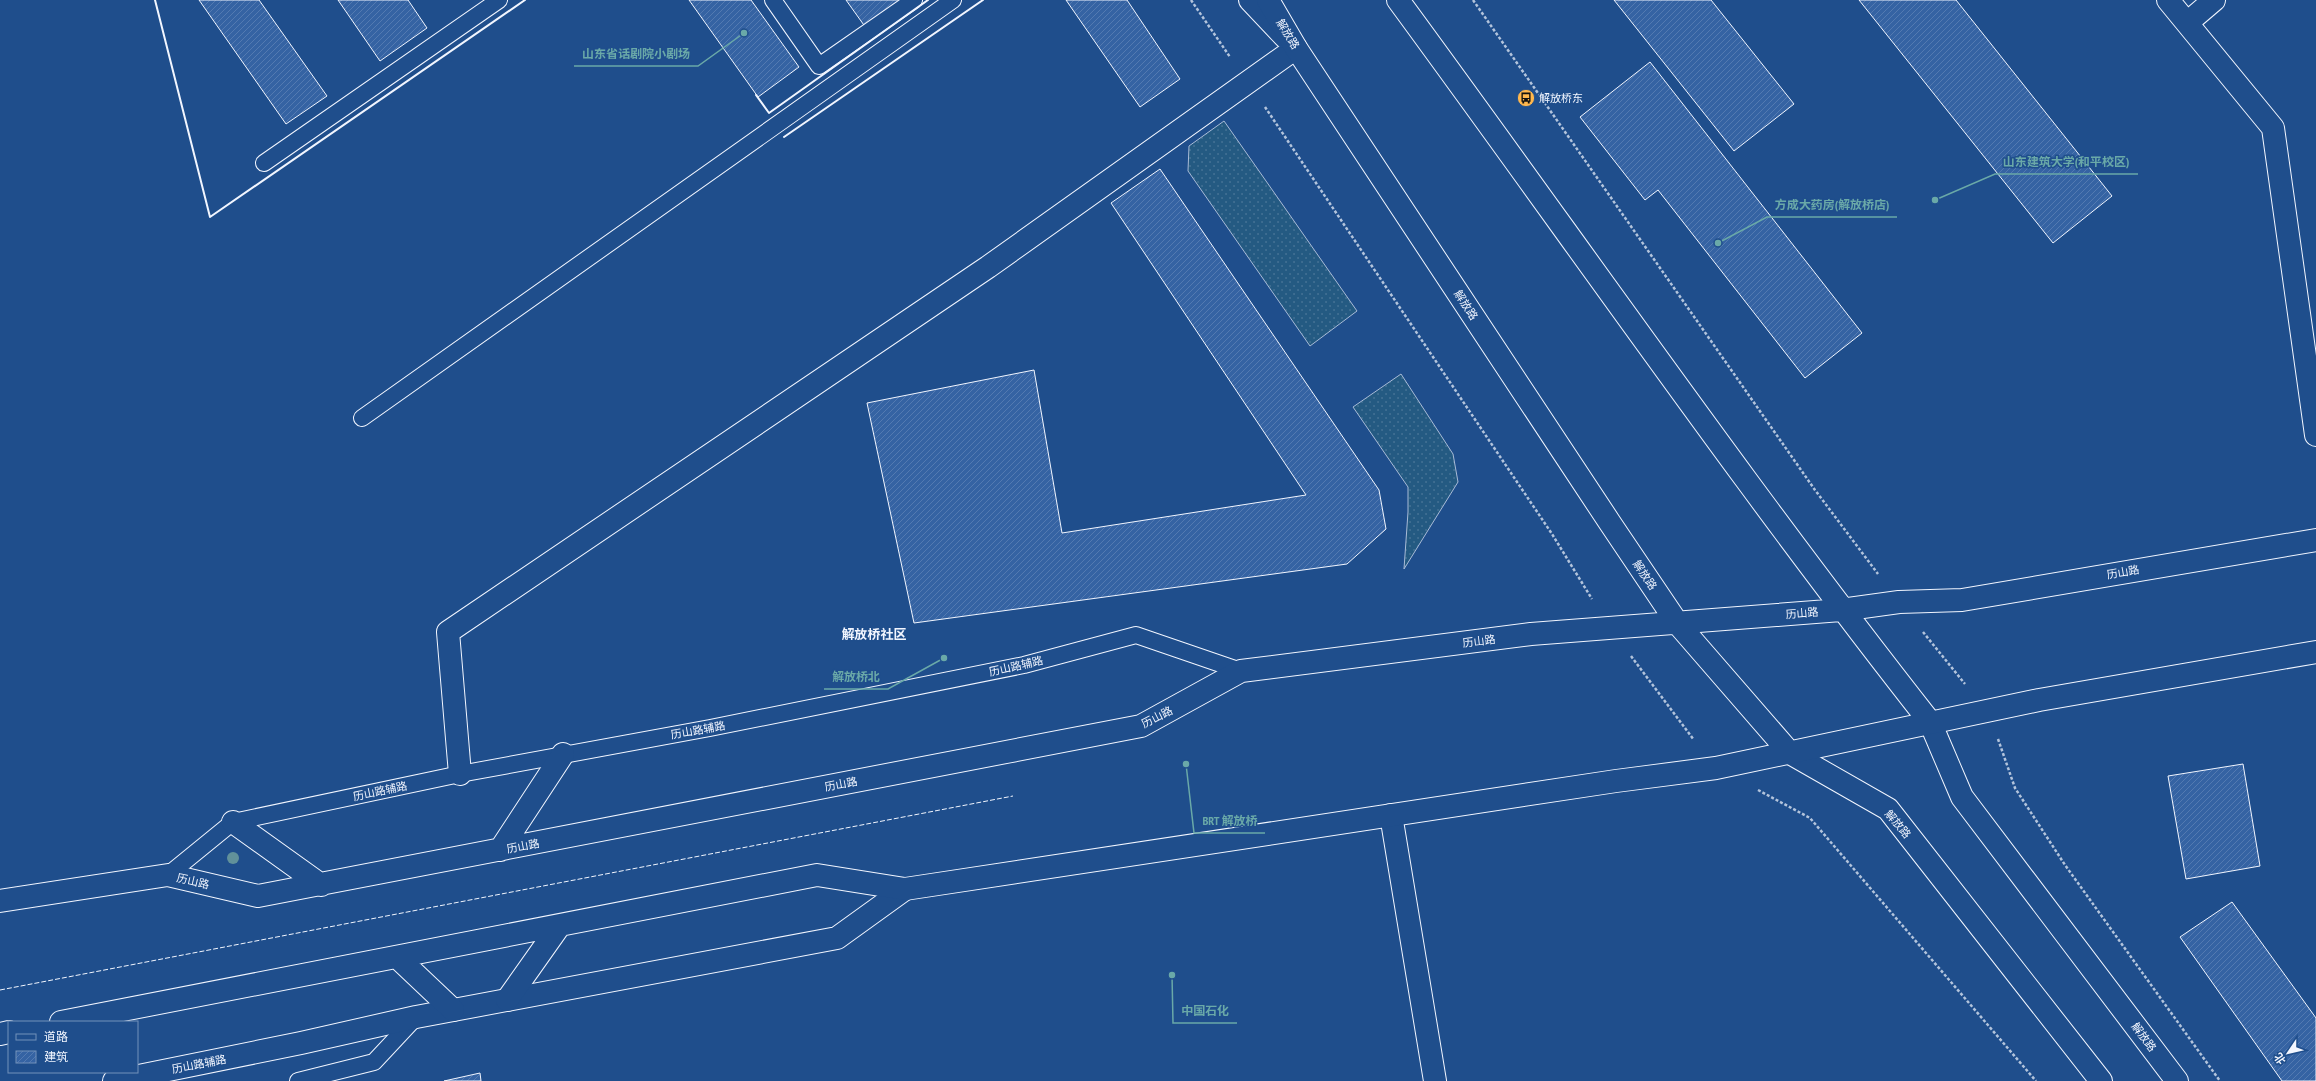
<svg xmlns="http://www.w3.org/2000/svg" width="2316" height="1081" viewBox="0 0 2316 1081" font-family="'PT Sans Narrow','Noto Sans SC',sans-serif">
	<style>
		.garden { fill: url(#garden-dots); stroke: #a8bbd7 }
		.building { fill: url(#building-hatch); stroke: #f2f6ff }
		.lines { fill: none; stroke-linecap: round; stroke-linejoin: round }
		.lane-casing { stroke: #f2f6ff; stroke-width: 18 }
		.street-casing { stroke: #f2f6ff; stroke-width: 24 }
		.secondary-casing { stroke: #f2f6ff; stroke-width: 24 }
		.primary-casing { stroke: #f2f6ff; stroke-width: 24 }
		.path { stroke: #b3c4dc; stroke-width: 2.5; stroke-dasharray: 3 2; stroke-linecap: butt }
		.lane { stroke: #1f4e8c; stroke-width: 16 }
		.street { stroke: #1f4e8c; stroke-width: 22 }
		.secondary { stroke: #1f4e8c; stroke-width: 22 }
		.primary { stroke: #1f4e8c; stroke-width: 22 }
		.fence { stroke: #f2f6ff; stroke-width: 1; stroke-dasharray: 5 2; stroke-linecap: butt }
		.wall { stroke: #f2f6ff; stroke-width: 2 }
		.tree { fill: #61919a }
		.labels { text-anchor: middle; stroke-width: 3; stroke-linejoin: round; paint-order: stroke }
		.street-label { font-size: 11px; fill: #f2f6ff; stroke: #1f4e8c }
		.poi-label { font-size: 11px; fill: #f2f6ff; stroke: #1f4e8c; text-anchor: start }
		.quarter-label { font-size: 13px; font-weight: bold; fill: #f2f6ff; stroke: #1f4e8c }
		.leader { fill: none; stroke: #6aa9a8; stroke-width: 1.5 }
		.callout-dot { fill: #6aa9a8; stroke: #1f4e8c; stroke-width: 1.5 }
		.callout-label { font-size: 12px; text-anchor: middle; font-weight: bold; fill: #6aa9a8; stroke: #1f4e8c; stroke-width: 3; stroke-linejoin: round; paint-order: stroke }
	</style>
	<defs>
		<pattern id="garden-dots" width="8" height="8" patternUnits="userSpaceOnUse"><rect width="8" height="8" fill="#245a82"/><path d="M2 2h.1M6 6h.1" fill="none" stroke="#447295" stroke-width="1.8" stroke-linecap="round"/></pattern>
		<pattern id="building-hatch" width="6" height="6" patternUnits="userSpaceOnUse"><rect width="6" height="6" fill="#3563a3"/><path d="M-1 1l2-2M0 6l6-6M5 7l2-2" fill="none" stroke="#537ab1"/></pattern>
	</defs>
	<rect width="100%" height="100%" fill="#1f4e8c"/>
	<path class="garden" d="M 1224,121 L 1357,311 L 1310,346 L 1188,171 L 1189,146 Z
		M 1401,374 L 1453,454 L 1458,482 L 1404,569 L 1408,512 L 1408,487 L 1353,407 Z"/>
	<path class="building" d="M 199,0 L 259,0 L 327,96 L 286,124 Z
		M 338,0 L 408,0 L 427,28 L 380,61 Z
		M 689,0 L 751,0 L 799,67 L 758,97 Z
		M 846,0 L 907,0 L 866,28 Z
		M 1066,0 L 1127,0 L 1180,79 L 1140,107 Z
		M 1614,0 L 1711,0 L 1794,104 L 1734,151 Z
		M 1859,0 L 1956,0 L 2112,196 L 2053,243 Z
		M 1650,62 L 1862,333 L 1805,378 L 1658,190 L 1645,200 L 1580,117 Z
		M 1160,169 L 1379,490 L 1386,529 L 1347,564 L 914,623 L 867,403 L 1034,370 L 1062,533 L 1306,495 L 1111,203 Z
		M 2243,764 L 2260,866 L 2186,879 L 2168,776 Z
		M 2232,902 L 2316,1018 L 2316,1081 L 2282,1081 L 2180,937 Z
		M 480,1073 L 481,1081 L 444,1081 Z"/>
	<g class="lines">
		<defs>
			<path id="lane" d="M 773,0 L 819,66 L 914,0
				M 264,163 L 499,0
				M 362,418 L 953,0
				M 168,875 L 233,822 L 460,774 L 710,728 L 1024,665 L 1136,635 L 1241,671
				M 298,1081 L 374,1062 L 416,1017"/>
			<path id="street" d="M 2168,0 L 2273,128 L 2316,435
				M 2187,23 L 2214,0
				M 460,774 L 448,632 L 988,267 L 1296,48
				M 1391,815 L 1435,1081"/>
			<path id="secondary" d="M 1250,0 L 1285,37
				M 1930,722 L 1962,797 L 2177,1081
				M 1790,753 L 1888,809 L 2101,1081
				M 114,1081 L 301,1043 L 416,1017 L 837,938 L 905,889"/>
			<path id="primary" d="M 1268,0 L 1296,48 L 1610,523 L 1678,624 L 1790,753
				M 1398,0 C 1575,241 1745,487 1930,722
				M 233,822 L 321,885
				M 500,850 L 563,754
				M 0,901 L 168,875 L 258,896 L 1141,726 L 1241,671 L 1531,634 L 1841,610 L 1899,602 L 1962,600 L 2316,540
				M 397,957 L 453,1010
				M 507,1000 L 560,925
				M 61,1022 L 817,875 L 905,889 L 1616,781 L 1716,768 L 2039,700 L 2316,652
				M 0,1034 L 9,1032"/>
		</defs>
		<use href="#lane" class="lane-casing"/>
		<use href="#street" class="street-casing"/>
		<use href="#secondary" class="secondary-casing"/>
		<use href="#primary" class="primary-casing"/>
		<path class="path" d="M 1191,0 L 1230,57
			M 1473,0 L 1815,490 L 1878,574
			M 1265,107 L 1552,534 L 1592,599
			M 1923,632 L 1965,684
			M 1631,656 L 1694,740
			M 1998,739 L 2015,788 L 2065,865 L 2220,1081
			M 1758,790 L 1810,818 L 2036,1081"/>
		<use href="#lane" class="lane"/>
		<use href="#street" class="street"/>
		<use href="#secondary" class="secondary"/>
		<use href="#primary" class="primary"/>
		<path class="fence" d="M 0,990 L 1013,796"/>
		<path class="wall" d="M 155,0 L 210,217 L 525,0
			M 756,95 L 769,113 L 928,0
			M 784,137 L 983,0"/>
	</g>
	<circle class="tree" cx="233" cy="858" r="6"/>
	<defs>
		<symbol id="bus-disc" viewBox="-11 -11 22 22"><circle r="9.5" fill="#ffb74d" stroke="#1f4e8c"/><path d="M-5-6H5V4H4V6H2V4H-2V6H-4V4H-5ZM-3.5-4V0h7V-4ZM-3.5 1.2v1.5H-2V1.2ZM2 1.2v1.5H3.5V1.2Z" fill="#111"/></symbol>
	</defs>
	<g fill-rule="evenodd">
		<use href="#bus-disc" x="1516" y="88" width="20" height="20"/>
	</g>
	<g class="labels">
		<g class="street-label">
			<text transform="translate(1288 34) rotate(59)" y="4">解放路</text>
			<text transform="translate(1466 305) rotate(57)" y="4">解放路</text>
			<text transform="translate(2123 572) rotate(-10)" y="4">历山路</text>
			<text transform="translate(1645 575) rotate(56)" y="4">解放路</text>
			<text transform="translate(1802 613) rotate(-5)" y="4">历山路</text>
			<text transform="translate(1479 641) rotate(-7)" y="4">历山路</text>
			<text transform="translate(1016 666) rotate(-13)" y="4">历山路辅路</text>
			<text transform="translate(1157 717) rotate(-27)" y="4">历山路</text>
			<text transform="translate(698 730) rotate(-10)" y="4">历山路辅路</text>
			<text transform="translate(841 784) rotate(-11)" y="4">历山路</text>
			<text transform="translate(380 791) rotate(-12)" y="4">历山路辅路</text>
			<text transform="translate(1898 824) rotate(50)" y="4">解放路</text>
			<text transform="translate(523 846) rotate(-11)" y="4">历山路</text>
			<text transform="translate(193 881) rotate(13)" y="4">历山路</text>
			<text transform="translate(2144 1037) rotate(53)" y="4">解放路</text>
			<text transform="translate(199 1064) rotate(-11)" y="4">历山路辅路</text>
		</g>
		<g class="poi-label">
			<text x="1539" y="102">解放桥东</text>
		</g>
		<g class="quarter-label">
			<text x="874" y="639">解放桥社区</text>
		</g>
	</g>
	<path class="leader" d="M744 33L698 66H574M1935 200L1995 174H2138M1718 243L1767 217H1897M944 658L888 689H824M1186 764L1194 833H1265M1172 975L1173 1023H1237"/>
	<g class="callout-dot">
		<circle cx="744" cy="33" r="4"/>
		<circle cx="1935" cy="200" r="4"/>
		<circle cx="1718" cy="243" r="4"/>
		<circle cx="944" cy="658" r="4"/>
		<circle cx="1186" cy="764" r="4"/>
		<circle cx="1172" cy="975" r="4"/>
	</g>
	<g class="callout-label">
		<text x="636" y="58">山东省话剧院小剧场</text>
		<text x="2066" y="166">山东建筑大学(和平校区)</text>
		<text x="1832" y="209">方成大药房(解放桥店)</text>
		<text x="856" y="681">解放桥北</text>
		<text x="1230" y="825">BRT 解放桥</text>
		<text x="1205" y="1015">中国石化</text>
	</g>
	<rect x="8" y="1021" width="130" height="52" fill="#1f4e8c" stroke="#7391ba"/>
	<rect x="16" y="1034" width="20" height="6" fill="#1f4e8c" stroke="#7391ba"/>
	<text x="44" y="1041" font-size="12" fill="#f2f6ff">道路</text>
	<rect x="16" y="1051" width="20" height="12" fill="url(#building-hatch)" stroke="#7391ba"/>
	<text x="44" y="1061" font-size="12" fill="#f2f6ff">建筑</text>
	<g transform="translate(2288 1053) rotate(235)" stroke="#1f4e8c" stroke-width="3" paint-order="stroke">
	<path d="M0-3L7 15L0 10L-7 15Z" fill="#f2f6ff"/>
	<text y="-6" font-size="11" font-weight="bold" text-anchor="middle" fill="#f2f6ff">北</text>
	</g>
</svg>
